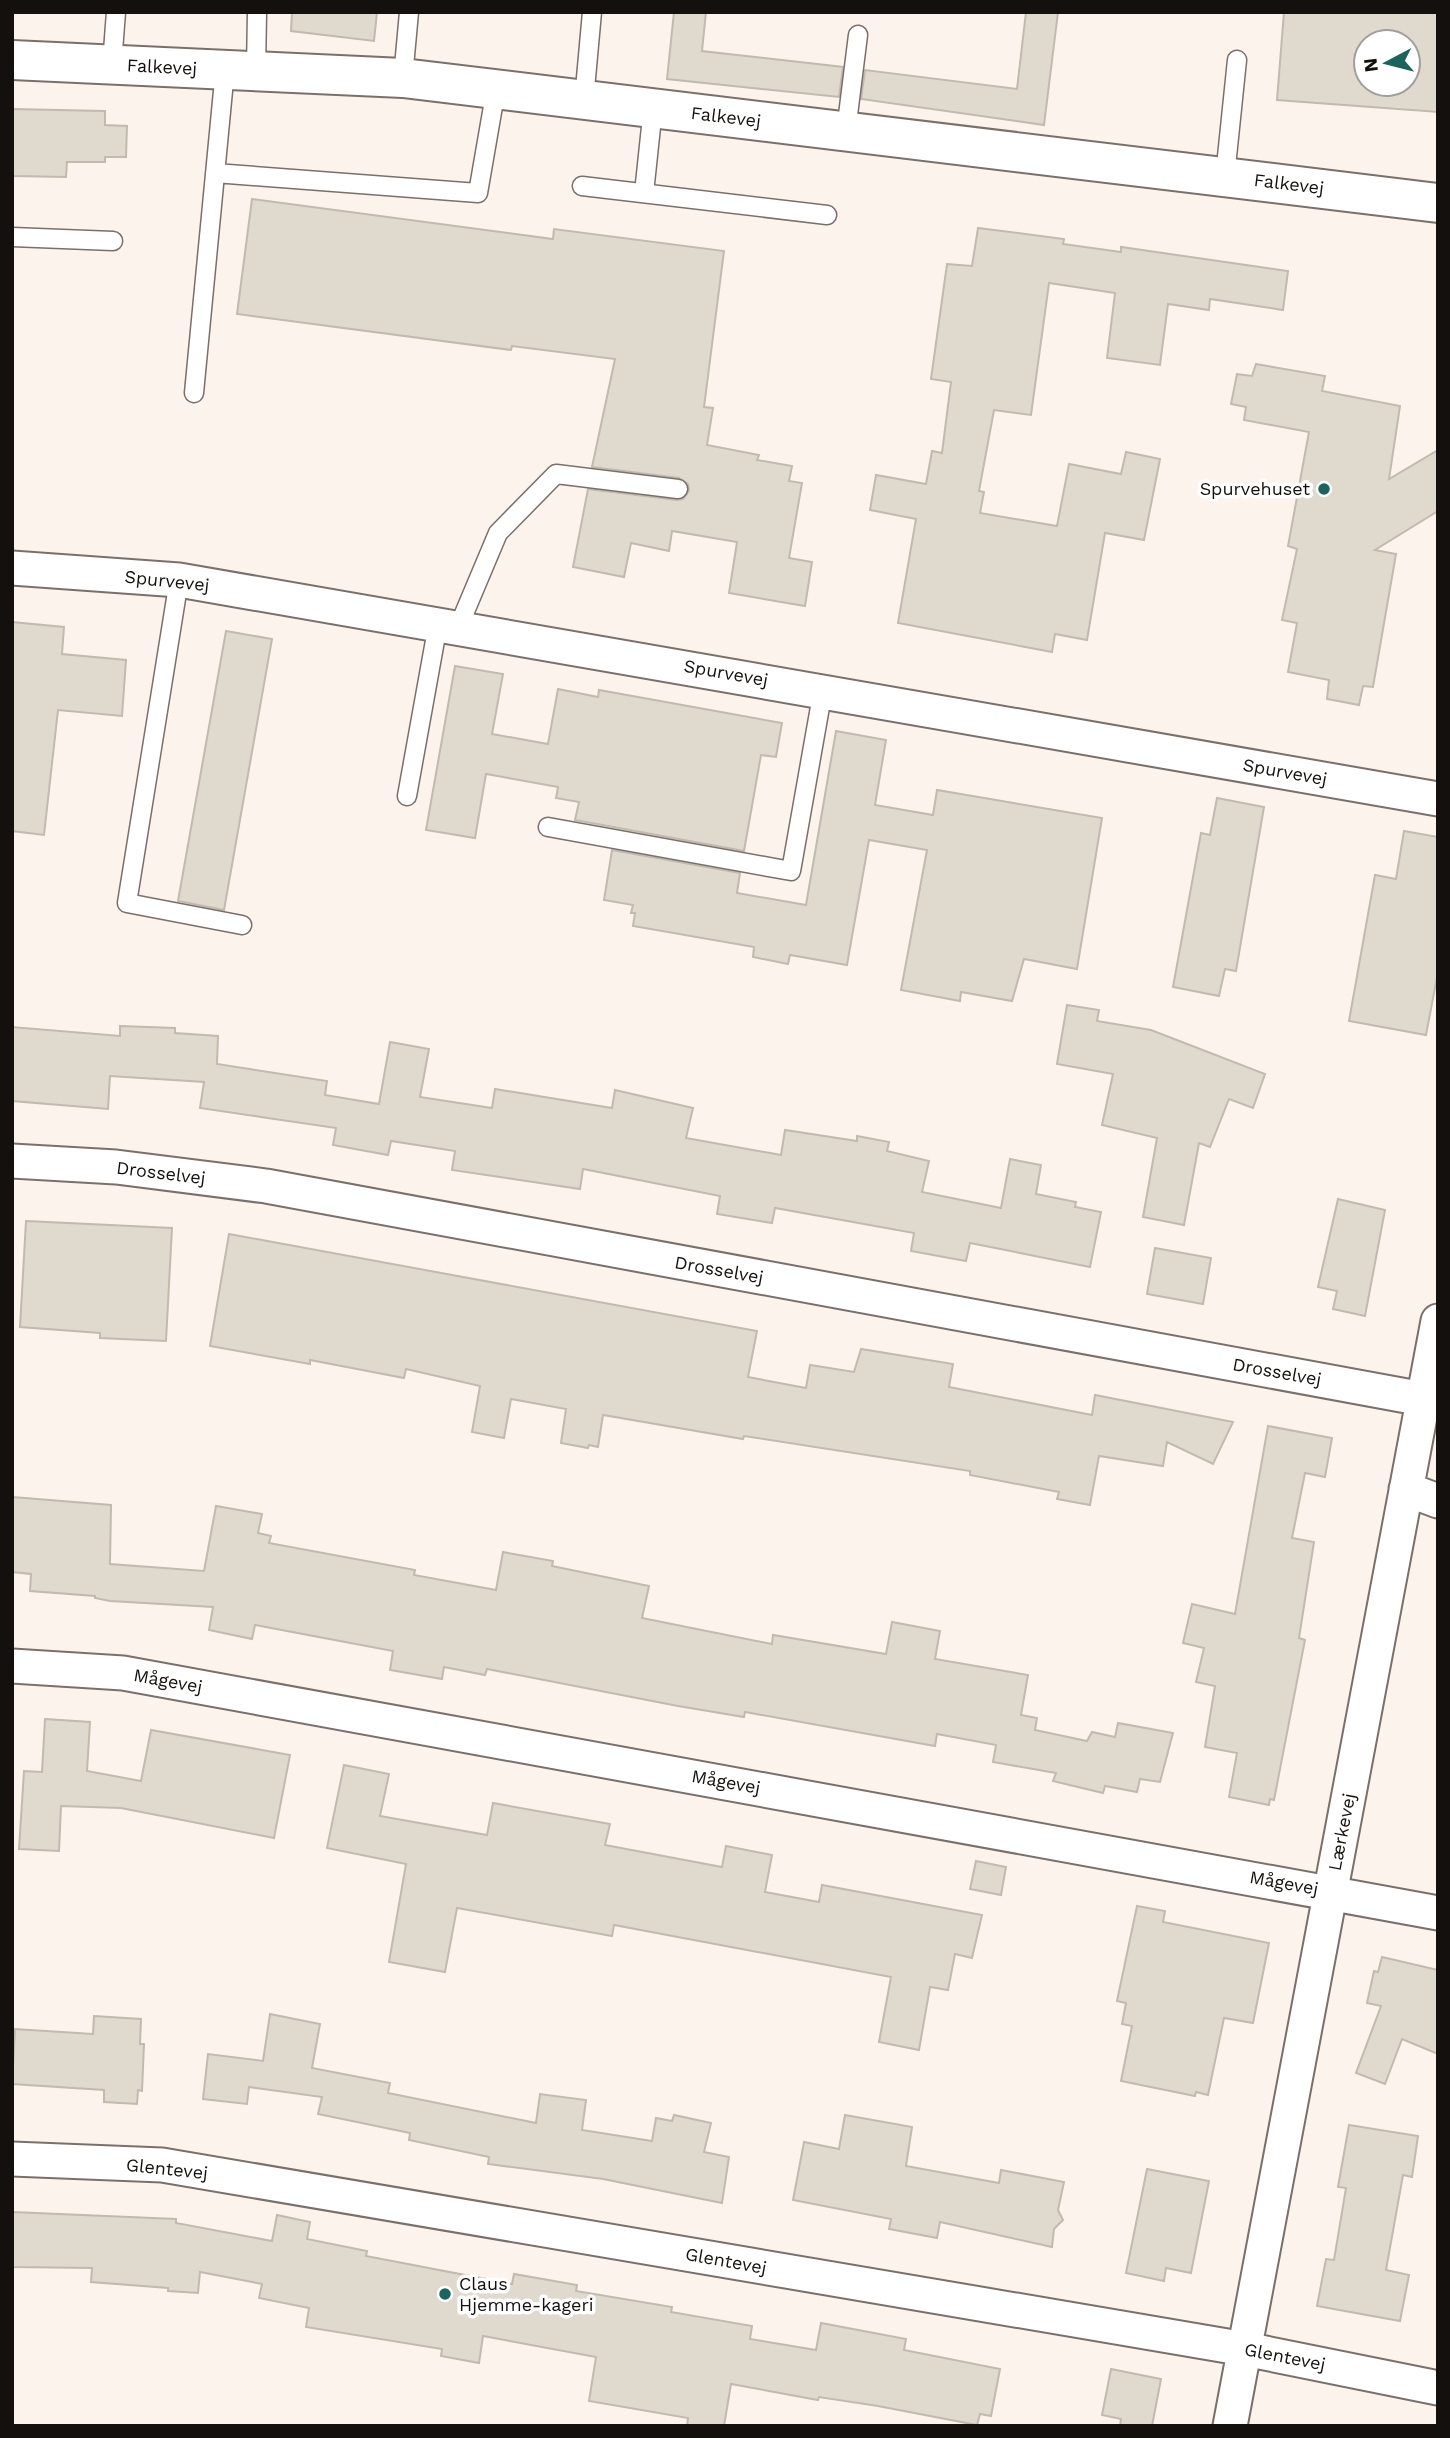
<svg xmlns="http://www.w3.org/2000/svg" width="1450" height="2438" viewBox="0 0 1450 2438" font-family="'Work Sans',sans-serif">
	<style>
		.building { fill: #e0d9ce; stroke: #c1baaf; stroke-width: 2; fill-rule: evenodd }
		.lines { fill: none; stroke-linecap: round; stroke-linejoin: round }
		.service-casing { stroke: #7a6f69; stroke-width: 21 }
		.minor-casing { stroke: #7a6f69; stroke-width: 37 }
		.tertiary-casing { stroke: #7a6f69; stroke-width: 42 }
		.service { stroke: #fff; stroke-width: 18 }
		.minor { stroke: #fff; stroke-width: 33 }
		.tertiary { stroke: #fff; stroke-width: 38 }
		.poi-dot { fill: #1b645b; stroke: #fff; stroke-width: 2.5 }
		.labels { text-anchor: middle; stroke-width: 7; stroke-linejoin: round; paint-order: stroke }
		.street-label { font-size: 18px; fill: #14100d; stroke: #fff }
		.poi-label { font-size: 18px; fill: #14100d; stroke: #fff; text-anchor: end }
	</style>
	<rect width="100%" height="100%" fill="#fdf3ed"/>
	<path class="building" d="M 292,12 L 377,12 L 374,41 L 291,31 Z
		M 674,12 L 706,12 L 702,51 L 843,67 L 839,97 L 667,79 Z
		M 1026,12 L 1058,12 L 1044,125 L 861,99 L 865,70 L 1017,89 Z
		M 1284,12 L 1438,12 L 1438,112 L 1277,100 ZM 1366,42 L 1408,42 L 1408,84 L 1366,84 Z
		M 12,109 L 105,111 L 105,125 L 127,126 L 126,157 L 105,157 L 105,162 L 67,162 L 66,177 L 12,176 Z
		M 252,199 L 553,239 L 554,229 L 724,251 L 704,407 L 713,408 L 707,445 L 759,455 L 757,460 L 792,466 L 789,481 L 802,483 L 789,558 L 812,562 L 805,606 L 729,593 L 737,542 L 672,531 L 669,551 L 631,543 L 624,577 L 573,567 L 588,489 L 677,500 L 683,499 L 689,491 L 688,484 L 679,478 L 592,467 L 615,359 L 512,346 L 511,350 L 237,314 Z
		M 978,228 L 1064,239 L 1063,244 L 1121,252 L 1121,247 L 1288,271 L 1283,310 L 1210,299 L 1209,310 L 1168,304 L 1160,365 L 1107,358 L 1115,293 L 1049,283 L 1031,415 L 994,410 L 979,491 L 984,492 L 980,513 L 1057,526 L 1069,464 L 1121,474 L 1126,452 L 1160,459 L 1144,540 L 1105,533 L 1087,640 L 1055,634 L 1052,652 L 898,623 L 916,519 L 870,510 L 876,475 L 926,484 L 932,451 L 942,453 L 951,382 L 931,379 L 947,264 L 972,266 Z
		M 1256,364 L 1325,376 L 1322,391 L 1400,406 L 1389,479 L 1438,450 L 1438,511 L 1375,550 L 1396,554 L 1373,687 L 1363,686 L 1359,705 L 1327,699 L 1329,680 L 1288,672 L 1297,623 L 1282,620 L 1297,549 L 1288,546 L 1309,432 L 1244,420 L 1246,407 L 1231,404 L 1237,374 L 1252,376 Z
		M 12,622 L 64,627 L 62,654 L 126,660 L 122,716 L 58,710 L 44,835 L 12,831 Z
		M 226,631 L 272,639 L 224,910 L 178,901 Z
		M 455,666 L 503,674 L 492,734 L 548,744 L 558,689 L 598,697 L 599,690 L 782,723 L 776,757 L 761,755 L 744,851 L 575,820 L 579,802 L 556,798 L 558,787 L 486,774 L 475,838 L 426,830 Z
		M 836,731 L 886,740 L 875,805 L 933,815 L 937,790 L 1102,818 L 1077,969 L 1024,959 L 1012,1001 L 961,992 L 960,1001 L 901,990 L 927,850 L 869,840 L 847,965 L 790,955 L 788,964 L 753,957 L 754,947 L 633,926 L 635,913 L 631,913 L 633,905 L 604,900 L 612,850 L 740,873 L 737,893 L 806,905 Z
		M 1217,798 L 1264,807 L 1236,971 L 1225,969 L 1219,996 L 1173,987 L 1201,833 L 1210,835 Z
		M 1404,831 L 1438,837 L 1438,972 L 1426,1035 L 1349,1021 L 1375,875 L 1396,879 Z
		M 1067,1005 L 1099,1010 L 1097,1021 L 1151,1030 L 1265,1074 L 1253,1108 L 1229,1099 L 1210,1147 L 1199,1143 L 1184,1225 L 1143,1217 L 1157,1138 L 1102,1125 L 1113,1074 L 1057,1064 Z
		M 120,1026 L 175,1028 L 175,1033 L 218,1036 L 217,1064 L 327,1081 L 325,1095 L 379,1104 L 390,1042 L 429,1049 L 420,1097 L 492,1108 L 495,1089 L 612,1108 L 615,1090 L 693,1108 L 686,1138 L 781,1155 L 785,1130 L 857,1141 L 857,1136 L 889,1142 L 887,1151 L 929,1161 L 922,1192 L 1001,1208 L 1010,1159 L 1041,1165 L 1036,1194 L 1076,1202 L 1075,1207 L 1101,1212 L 1090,1267 L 970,1243 L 966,1261 L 911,1251 L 914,1233 L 775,1208 L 772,1223 L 717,1214 L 720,1196 L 583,1169 L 580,1189 L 452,1170 L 455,1151 L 391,1141 L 388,1155 L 333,1145 L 336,1128 L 200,1108 L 204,1082 L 110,1076 L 108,1109 L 12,1101 L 12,1027 L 120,1036 Z
		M 1338,1199 L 1385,1210 L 1365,1316 L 1333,1309 L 1337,1291 L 1318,1287 Z
		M 26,1221 L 172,1228 L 166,1341 L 100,1338 L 100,1333 L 20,1327 Z
		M 229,1234 L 757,1331 L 748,1377 L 806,1388 L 810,1365 L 854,1372 L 861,1349 L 953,1364 L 949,1387 L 1092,1415 L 1095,1395 L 1233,1422 L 1213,1464 L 1167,1442 L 1163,1466 L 1099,1456 L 1090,1505 L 1057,1499 L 1059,1492 L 970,1475 L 970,1471 L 744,1436 L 743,1439 L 603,1415 L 598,1447 L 589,1445 L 588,1448 L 561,1443 L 566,1409 L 511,1399 L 504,1438 L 472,1432 L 480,1386 L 406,1369 L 404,1378 L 310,1360 L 310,1364 L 210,1346 Z
		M 1155,1248 L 1211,1258 L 1203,1304 L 1147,1294 Z
		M 1268,1426 L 1332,1438 L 1325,1477 L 1305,1473 L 1292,1538 L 1314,1542 L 1299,1638 L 1305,1640 L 1274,1800 L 1270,1799 L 1269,1805 L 1229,1797 L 1237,1753 L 1205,1747 L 1215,1686 L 1196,1682 L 1204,1648 L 1183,1643 L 1192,1604 L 1235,1614 Z
		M 12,1497 L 111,1505 L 110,1564 L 204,1571 L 216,1506 L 262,1514 L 258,1533 L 271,1536 L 269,1543 L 415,1570 L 414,1575 L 496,1590 L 503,1552 L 553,1561 L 552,1566 L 649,1586 L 642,1618 L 772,1644 L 773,1635 L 886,1654 L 892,1622 L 940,1631 L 935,1659 L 1028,1675 L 1021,1715 L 1037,1718 L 1035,1730 L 1087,1741 L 1092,1732 L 1115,1737 L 1118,1723 L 1173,1733 L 1160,1782 L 1140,1779 L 1137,1792 L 1105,1786 L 1103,1793 L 1053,1781 L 1056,1773 L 993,1762 L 996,1745 L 937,1734 L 935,1746 L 745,1712 L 744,1717 L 678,1706 L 487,1669 L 485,1675 L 444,1667 L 442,1679 L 390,1670 L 393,1651 L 255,1625 L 252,1639 L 209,1630 L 213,1607 L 110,1601 L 95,1598 L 95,1596 L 30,1591 L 31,1574 L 12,1572 Z
		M 45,1719 L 90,1722 L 87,1771 L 141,1781 L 151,1730 L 290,1755 L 274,1838 L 121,1808 L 61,1806 L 59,1851 L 19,1849 L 24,1771 L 42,1772 Z
		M 344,1765 L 389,1774 L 380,1816 L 487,1835 L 493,1803 L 610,1824 L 605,1845 L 722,1867 L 726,1846 L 772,1855 L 765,1892 L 819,1902 L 822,1885 L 982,1915 L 972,1958 L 955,1954 L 948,1990 L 930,1987 L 919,2050 L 879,2042 L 891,1977 L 614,1925 L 612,1936 L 457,1908 L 445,1972 L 389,1962 L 406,1864 L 327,1848 Z
		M 976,1861 L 1006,1867 L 1001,1895 L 970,1889 Z
		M 1137,1906 L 1165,1911 L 1163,1922 L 1269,1943 L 1253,2023 L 1224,2018 L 1208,2095 L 1196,2092 L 1195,2096 L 1121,2081 L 1132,2026 L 1122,2024 L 1126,2003 L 1117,2001 Z
		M 1382,1957 L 1438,1970 L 1438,2054 L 1402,2039 L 1385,2084 L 1356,2073 L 1381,2006 L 1367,2003 L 1374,1971 L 1378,1972 Z
		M 270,2014 L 320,2024 L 312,2068 L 390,2083 L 388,2093 L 536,2123 L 540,2094 L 586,2100 L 582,2130 L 652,2141 L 656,2118 L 672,2121 L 674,2115 L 711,2123 L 704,2152 L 729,2157 L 722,2203 L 603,2179 L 488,2164 L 489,2157 L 409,2140 L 410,2133 L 318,2114 L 322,2097 L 249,2087 L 247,2104 L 203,2099 L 208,2054 L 263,2061 Z
		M 94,2016 L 141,2019 L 140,2044 L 144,2044 L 142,2091 L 138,2090 L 137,2104 L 104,2102 L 104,2090 L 12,2084 L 15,2029 L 93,2034 Z
		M 845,2115 L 912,2127 L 906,2166 L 999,2183 L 1001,2170 L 1064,2182 L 1058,2210 L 1063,2220 L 1054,2229 L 1052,2247 L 940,2222 L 937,2238 L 889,2229 L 891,2219 L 793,2200 L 804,2142 L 839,2149 Z
		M 1349,2125 L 1418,2136 L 1412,2177 L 1403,2175 L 1386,2270 L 1409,2275 L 1400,2321 L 1317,2306 L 1326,2259 L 1334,2260 L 1346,2188 L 1338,2187 Z
		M 1147,2169 L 1209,2181 L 1191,2273 L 1166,2268 L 1164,2281 L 1126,2273 Z
		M 12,2212 L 176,2219 L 176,2223 L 272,2241 L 277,2215 L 310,2222 L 307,2239 L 367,2251 L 366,2256 L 512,2284 L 514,2274 L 577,2285 L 576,2291 L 672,2307 L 671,2312 L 752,2326 L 750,2339 L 816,2350 L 821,2323 L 906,2339 L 904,2350 L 1000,2369 L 991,2416 L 980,2414 L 977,2425 L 878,2406 L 819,2397 L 818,2400 L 731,2384 L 724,2426 L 687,2426 L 688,2418 L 589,2401 L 596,2357 L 483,2336 L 479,2363 L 441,2356 L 442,2349 L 306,2327 L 309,2308 L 259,2298 L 262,2284 L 200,2272 L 198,2293 L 168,2291 L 168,2288 L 91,2282 L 92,2268 L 12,2267 Z
		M 1111,2369 L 1161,2379 L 1152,2426 L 1120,2426 L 1121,2419 L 1102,2415 Z"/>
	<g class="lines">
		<defs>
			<path id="service" d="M 112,64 L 116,12
				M 256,71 L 257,12
				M 403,78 L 409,12
				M 584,100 L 592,12
				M 846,131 L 858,35
				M 215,173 L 478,193 L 496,89
				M 1225,176 L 1237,60
				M 582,186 L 827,215
				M 644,193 L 653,108
				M 12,237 L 113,241
				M 194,393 L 225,70
				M 179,580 L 127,903 L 242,925
				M 458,628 L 498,533 L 556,474 L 678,489
				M 407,796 L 438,624
				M 548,827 L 791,871 L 823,690"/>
			<path id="minor" d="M 12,568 L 179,580 L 1438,799
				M 12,1161 L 116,1167 L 266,1186 L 1423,1399
				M 1406,1489 L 1438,1501
				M 12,1666 L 123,1673 L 1438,1913
				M 12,2159 L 162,2165 L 1245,2349 L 1438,2388
				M 1230,2426 L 1438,1321"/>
			<path id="tertiary" d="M 12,60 L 403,78 L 1438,203"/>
		</defs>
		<use href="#service" class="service-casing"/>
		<use href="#minor" class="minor-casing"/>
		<use href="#tertiary" class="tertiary-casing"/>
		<use href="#service" class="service"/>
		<use href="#minor" class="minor"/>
		<use href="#tertiary" class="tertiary"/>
	</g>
	<g class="poi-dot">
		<circle cx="1324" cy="489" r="7"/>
		<circle cx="445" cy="2294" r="7"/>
	</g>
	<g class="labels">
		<g class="street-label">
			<text transform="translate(162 67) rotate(3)" y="6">Falkevej</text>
			<text transform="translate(726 117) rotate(7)" y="6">Falkevej</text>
			<text transform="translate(1289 184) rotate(7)" y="6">Falkevej</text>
			<text transform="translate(167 581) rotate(6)" y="6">Spurvevej</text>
			<text transform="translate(726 673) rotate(10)" y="6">Spurvevej</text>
			<text transform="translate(1285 772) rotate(10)" y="6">Spurvevej</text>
			<text transform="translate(161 1173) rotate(7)" y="6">Drosselvej</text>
			<text transform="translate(719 1270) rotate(10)" y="6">Drosselvej</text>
			<text transform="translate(1277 1372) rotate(10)" y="6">Drosselvej</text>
			<text transform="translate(168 1681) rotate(10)" y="6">Mågevej</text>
			<text transform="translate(726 1782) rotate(10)" y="6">Mågevej</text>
			<text transform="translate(1342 1832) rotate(-79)" y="6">Lærkevej</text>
			<text transform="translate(1284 1883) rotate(10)" y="6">Mågevej</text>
			<text transform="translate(167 2169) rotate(6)" y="6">Glentevej</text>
			<text transform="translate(726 2261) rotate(10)" y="6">Glentevej</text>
			<text transform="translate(1285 2357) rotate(11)" y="6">Glentevej</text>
		</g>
		<g class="poi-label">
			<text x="1310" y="495">Spurvehuset</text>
			<text x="459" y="2290" text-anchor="start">Claus<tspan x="459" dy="21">Hjemme-kageri</tspan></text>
		</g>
	</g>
	<rect width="1450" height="2438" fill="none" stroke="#14100d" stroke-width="28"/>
	<g transform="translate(1387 63) rotate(263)"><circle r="33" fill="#ffffff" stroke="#a19f9e" stroke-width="2"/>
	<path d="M0-5L12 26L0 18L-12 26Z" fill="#1b645b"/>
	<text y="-10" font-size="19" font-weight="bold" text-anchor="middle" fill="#14100d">N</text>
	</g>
</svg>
